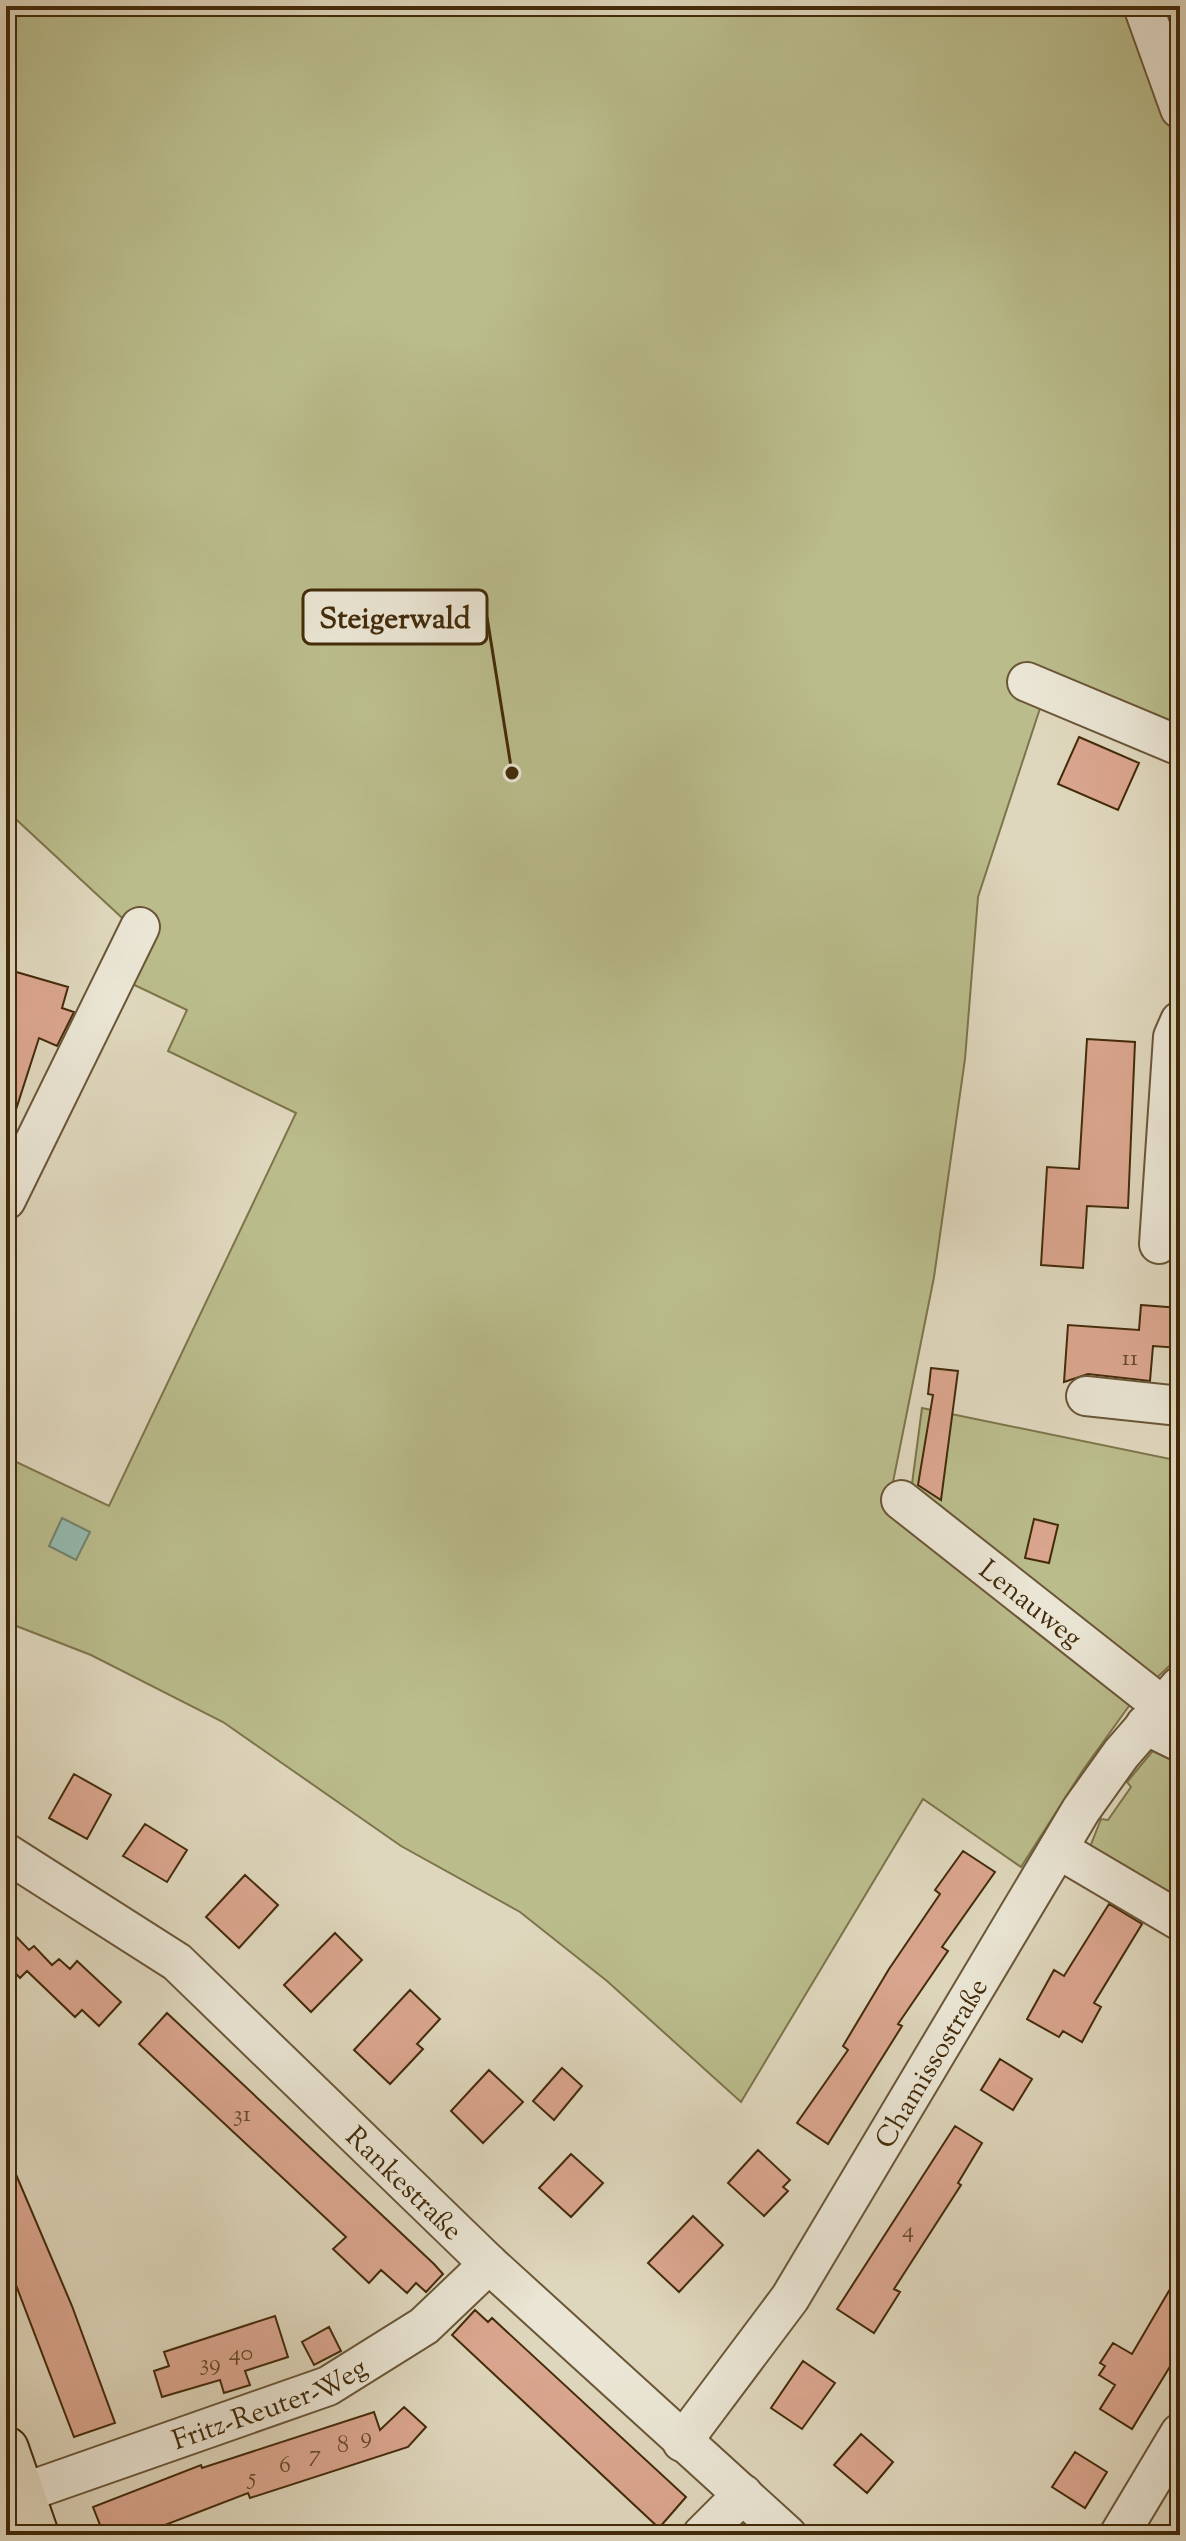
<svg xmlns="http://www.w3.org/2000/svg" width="1186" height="2541" viewBox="0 0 1186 2541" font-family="'Sorts Mill Goudy',serif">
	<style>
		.green { fill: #babc8c; stroke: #7e744b; stroke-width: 2 }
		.water { fill: #93baaf; stroke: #73816d; stroke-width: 2 }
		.building { fill: #dba68f; stroke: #432b0a; stroke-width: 2 }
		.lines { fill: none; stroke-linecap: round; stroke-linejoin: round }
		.minor-casing { stroke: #6a5637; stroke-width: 42 }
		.major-casing { stroke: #432b0a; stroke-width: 48 }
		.minor { stroke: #eae5d4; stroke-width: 38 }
		.major { stroke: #dfd7bd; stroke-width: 44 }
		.labels { text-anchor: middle; stroke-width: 7; stroke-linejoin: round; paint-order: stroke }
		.number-label { font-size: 24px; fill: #694a2b }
		.street-label { font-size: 28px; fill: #432b0a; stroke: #eae5d4 }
		.leader { fill: none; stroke: #432b0a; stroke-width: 3 }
		.callout-dot { fill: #432b0a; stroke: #eae5d4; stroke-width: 3 }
		.callout { fill: #eae5d4; stroke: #432b0a; stroke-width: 3 }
		.callout-label { font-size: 30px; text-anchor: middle; font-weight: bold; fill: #432b0a }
	</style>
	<rect width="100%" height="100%" fill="#dfd7bd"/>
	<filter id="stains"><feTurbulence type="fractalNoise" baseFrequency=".0025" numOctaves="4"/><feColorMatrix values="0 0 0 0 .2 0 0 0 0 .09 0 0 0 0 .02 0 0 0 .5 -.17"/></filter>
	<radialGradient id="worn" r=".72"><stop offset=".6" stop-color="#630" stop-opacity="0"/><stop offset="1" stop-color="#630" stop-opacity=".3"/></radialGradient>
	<path class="green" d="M 6,6 L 1180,6 L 1180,737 L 1049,681 L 978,897 L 965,1059 L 934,1277 L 888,1507 L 1134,1699 L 1083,1770 L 1021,1867 L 923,1799 L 741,2102 L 607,1981 L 520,1912 L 401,1846 L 223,1722 L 91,1655 L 6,1622 L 6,1457 L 109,1506 L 296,1113 L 168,1051 L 187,1010 L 126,981 L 147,941 L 6,810 Z
		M 922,1408 L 1180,1461 L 1180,1656 L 1150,1684 L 910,1499 Z
		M 1156,1747 L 1180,1758 L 1180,1907 L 1090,1847 L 1101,1819 L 1108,1820 L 1131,1787 L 1127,1782 Z"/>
	<path class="water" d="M 62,1518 L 90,1532 L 76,1560 L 49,1546 Z"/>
	<path class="building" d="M 1079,737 L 1139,763 L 1118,810 L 1058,784 Z
		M 6,969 L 68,987 L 62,1008 L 74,1012 L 57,1046 L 39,1038 L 11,1125 L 6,1124 Z
		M 1087,1039 L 1135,1042 L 1128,1208 L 1087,1206 L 1083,1268 L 1041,1265 L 1047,1167 L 1079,1169 Z
		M 1141,1305 L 1180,1308 L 1180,1348 L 1153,1346 L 1150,1381 L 1088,1374 L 1064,1382 L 1068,1325 L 1139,1330 Z
		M 931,1368 L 958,1371 L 941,1500 L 918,1485 L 933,1395 L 928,1394 Z
		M 1034,1519 L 1058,1525 L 1049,1563 L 1025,1558 Z
		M 74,1774 L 111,1795 L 87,1839 L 49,1818 Z
		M 145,1824 L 187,1850 L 167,1882 L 123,1856 Z
		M 963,1851 L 995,1872 L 942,1947 L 948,1951 L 898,2024 L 902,2026 L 828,2144 L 797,2123 L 848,2050 L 843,2046 L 889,1969 L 940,1894 L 935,1890 Z
		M 245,1875 L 278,1905 L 239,1948 L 206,1917 Z
		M 1109,1904 L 1142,1924 L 1094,2003 L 1101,2007 L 1082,2042 L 1063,2031 L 1059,2037 L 1027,2019 L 1054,1970 L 1064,1976 Z
		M 6,1926 L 29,1950 L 34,1946 L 52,1965 L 59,1959 L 70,1969 L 77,1961 L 121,2002 L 99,2026 L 82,2010 L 75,2017 L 27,1971 L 20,1978 L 6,1963 Z
		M 335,1933 L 362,1960 L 311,2012 L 284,1985 Z
		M 410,1990 L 440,2019 L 417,2044 L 423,2049 L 390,2084 L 354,2050 Z
		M 167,2013 L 434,2264 L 443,2274 L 426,2292 L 416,2283 L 407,2293 L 381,2270 L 369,2283 L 333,2249 L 346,2237 L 139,2044 Z
		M 1000,2059 L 1032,2079 L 1013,2110 L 981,2090 Z
		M 562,2068 L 582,2086 L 554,2120 L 533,2101 Z
		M 489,2070 L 523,2102 L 483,2143 L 451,2111 Z
		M 955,2126 L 982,2143 L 958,2183 L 961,2185 L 894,2289 L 900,2292 L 874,2333 L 837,2309 Z
		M 758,2150 L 790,2180 L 783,2187 L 788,2191 L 764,2216 L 728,2183 Z
		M 6,2151 L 72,2306 L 115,2423 L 74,2437 L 6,2259 Z
		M 571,2154 L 603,2183 L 571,2217 L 539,2188 Z
		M 693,2216 L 723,2245 L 679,2292 L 648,2263 Z
		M 1180,2272 L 1180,2350 L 1132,2429 L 1100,2409 L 1115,2385 L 1099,2375 L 1105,2366 L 1100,2363 L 1113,2343 L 1132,2354 Z
		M 475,2310 L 488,2322 L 492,2318 L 686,2497 L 659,2528 L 452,2335 Z
		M 275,2316 L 288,2357 L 245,2371 L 250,2385 L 224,2393 L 220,2380 L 162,2397 L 154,2371 L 169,2366 L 164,2352 Z
		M 329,2327 L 341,2351 L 314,2365 L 302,2342 Z
		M 803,2361 L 835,2383 L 802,2429 L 771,2408 Z
		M 404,2407 L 426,2427 L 408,2447 L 250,2498 L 248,2493 L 139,2535 L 104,2535 L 93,2507 L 201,2465 L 202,2468 L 374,2412 L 380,2430 Z
		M 861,2434 L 893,2462 L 867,2493 L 834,2465 Z
		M 1075,2452 L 1107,2472 L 1085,2508 L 1052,2487 Z"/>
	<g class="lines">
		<defs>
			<g id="minor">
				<path d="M 1143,6 L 1180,109"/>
				<path d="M 1027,682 L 1180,746"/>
				<path d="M 6,1200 L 140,927"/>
				<path d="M 1159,1244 L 1173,1037 L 1180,1021"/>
				<path d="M 1086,1396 L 1180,1406"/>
				<path id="s1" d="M 901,1500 L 1161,1705"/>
				<path d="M 1145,1725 L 1180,1742"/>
				<path d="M 1058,1849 L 1180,1921"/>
				<path id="s2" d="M 6,1853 L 177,1962 L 489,2264 L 787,2535"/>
				<path id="s3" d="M 682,2442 L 790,2298 L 1081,1810 L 1121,1754 L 1180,1686"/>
				<path id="s4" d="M 23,2493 L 328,2386 L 424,2326 L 489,2264"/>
				<path d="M 702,2535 L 743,2494"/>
				<path d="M 1119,2535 L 1180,2433"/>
			</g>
			<path id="major" d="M 6,2449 L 36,2535"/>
		</defs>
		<use href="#minor" class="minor-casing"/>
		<use href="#major" class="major-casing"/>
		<use href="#minor" class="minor"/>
		<use href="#major" class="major"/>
	</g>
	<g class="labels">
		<g class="number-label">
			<text x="1130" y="1365">11</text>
			<text x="242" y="2121">31</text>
			<text x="908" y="2237">4</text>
			<text x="241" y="2360">40</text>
			<text x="210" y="2370">39</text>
			<text x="366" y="2443">9</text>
			<text x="343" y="2452">8</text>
			<text x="315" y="2461">7</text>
			<text x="285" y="2472">6</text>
			<text x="252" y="2484">5</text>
		</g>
		<g class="street-label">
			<text dy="10" stroke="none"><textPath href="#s1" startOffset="166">Lenauweg</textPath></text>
			<text dy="10" stroke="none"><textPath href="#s3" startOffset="454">Chamissostraße</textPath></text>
			<text dy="10" stroke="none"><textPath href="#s2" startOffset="520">Rankestraße</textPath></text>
			<text dy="10" stroke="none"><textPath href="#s4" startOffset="262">Fritz-Reuter-Weg</textPath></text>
		</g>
	</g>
	<path class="leader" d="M512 773L487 617"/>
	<circle class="callout-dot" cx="512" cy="773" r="8"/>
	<rect class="callout" x="303" y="590" width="184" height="54" rx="8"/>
	<g class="callout-label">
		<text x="395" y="628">Steigerwald</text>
	</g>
	<rect width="1186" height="2541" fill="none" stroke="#dfd7bd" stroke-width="32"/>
	<rect x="8" y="8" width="1170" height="2525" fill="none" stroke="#432b0a" stroke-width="4"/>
	<rect x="16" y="16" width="1154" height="2509" fill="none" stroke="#432b0a" stroke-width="2"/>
	<rect width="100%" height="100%" filter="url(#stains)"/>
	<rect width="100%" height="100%" fill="url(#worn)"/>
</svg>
